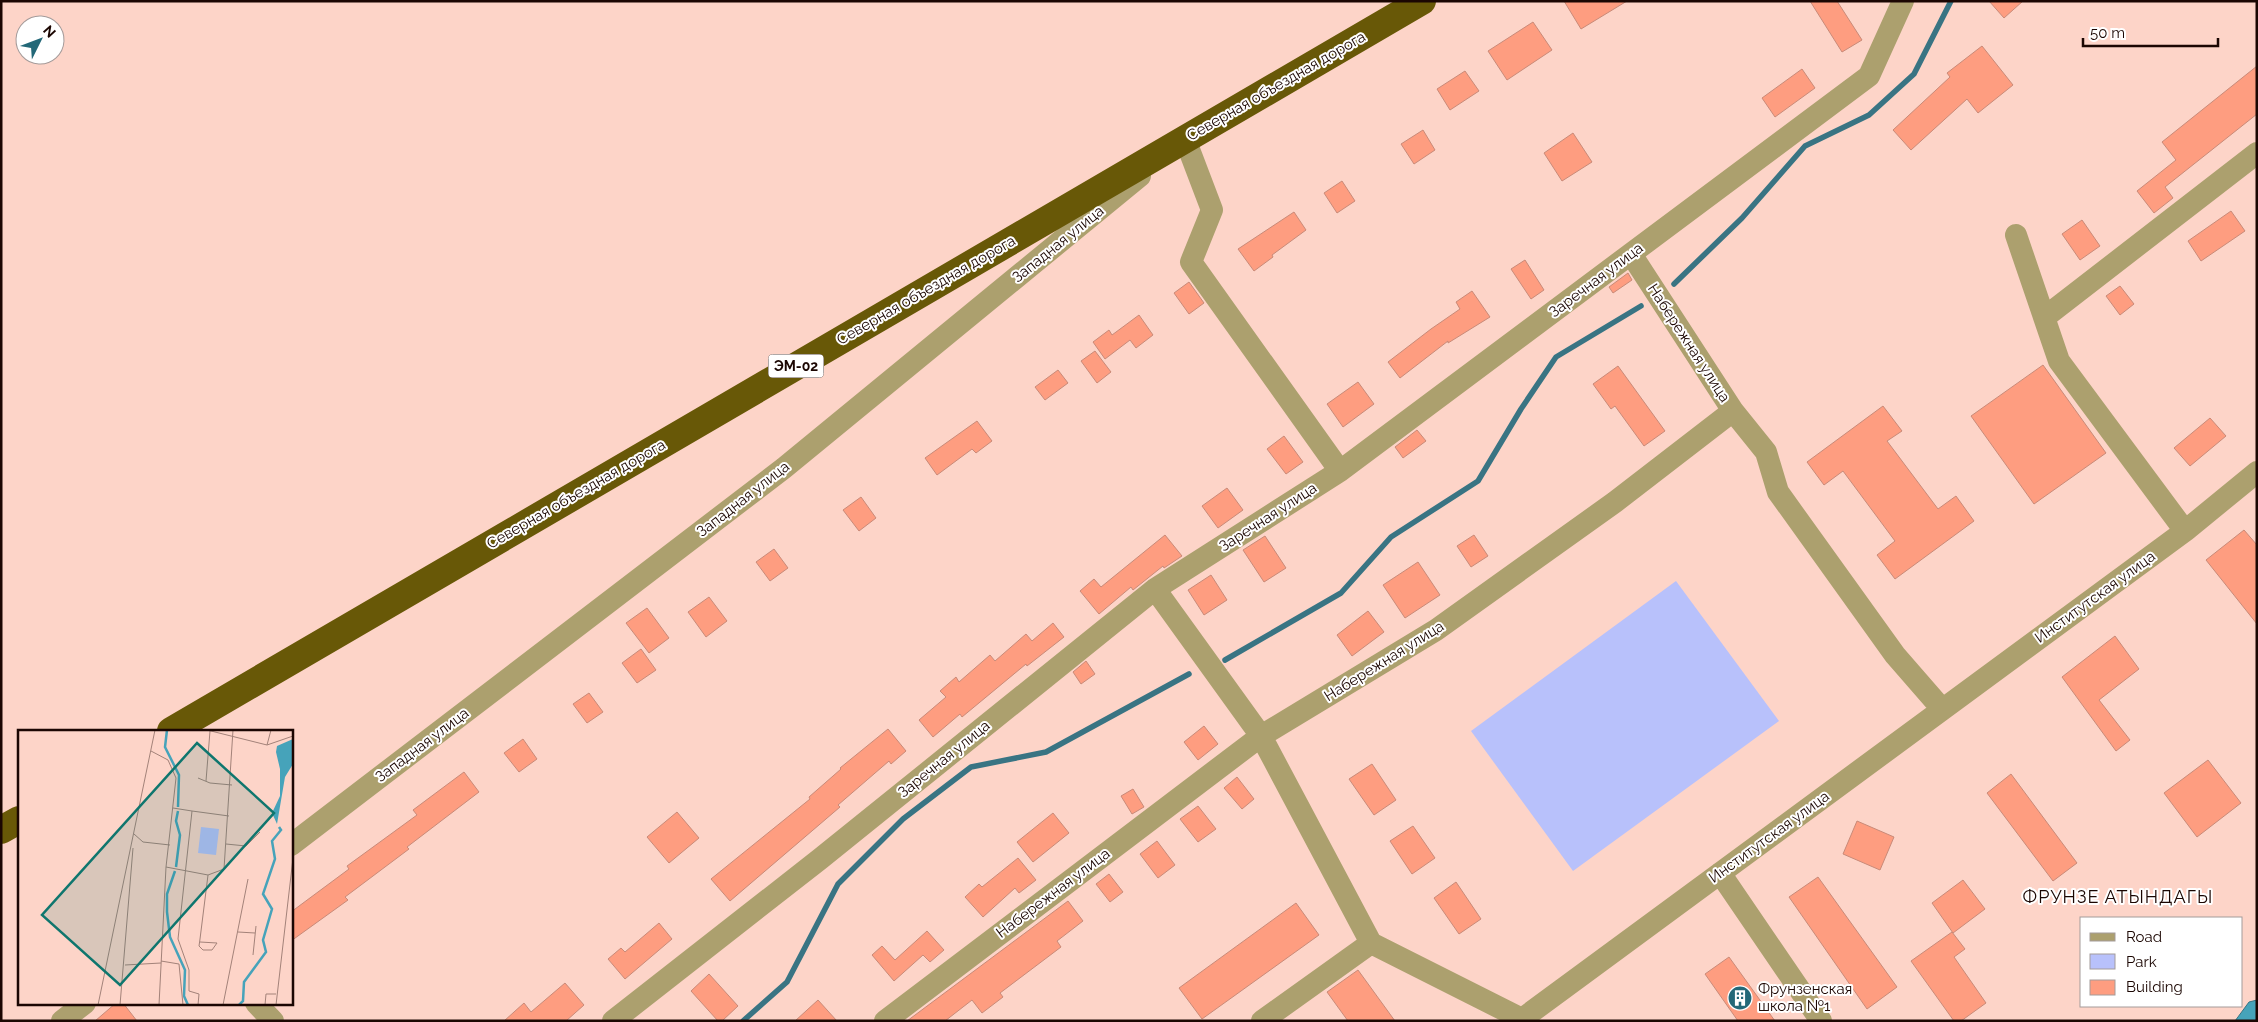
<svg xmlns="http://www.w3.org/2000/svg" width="2258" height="1022" viewBox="0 0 2258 1022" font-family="Raleway,sans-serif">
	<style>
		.green { fill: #b8c1fb }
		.water { fill: #46a3ba; stroke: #397483 }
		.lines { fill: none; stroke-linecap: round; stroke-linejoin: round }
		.stream { stroke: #397483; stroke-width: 5.5 }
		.building { fill: #fe9d80; stroke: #c98a78 }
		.minor { stroke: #aca06e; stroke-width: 22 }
		.highway { stroke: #685807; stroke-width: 28 }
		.labels { text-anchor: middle; stroke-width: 4; stroke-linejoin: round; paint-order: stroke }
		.shield { fill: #fff; stroke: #5f514e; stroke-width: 1 }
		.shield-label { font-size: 14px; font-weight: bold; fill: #1b0602 }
		.street-label { font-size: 15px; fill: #1b0602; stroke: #fff }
		.poi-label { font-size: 15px; fill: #1b0602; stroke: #fff; text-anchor: start }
		.quarter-label { font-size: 18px; letter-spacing: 1px; fill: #1b0602; stroke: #fff }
		.inset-river { fill: none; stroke: #46a3ba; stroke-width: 2.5 }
		.inset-road { fill: none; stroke: #a38279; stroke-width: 1 }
		.view { fill: #0f766e; fill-opacity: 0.15; stroke: #0f766e; stroke-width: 2.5 }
		.inset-edge { fill: none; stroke: #1b0602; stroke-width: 2.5 }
	</style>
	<rect width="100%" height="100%" fill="#fdd4c8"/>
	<path class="green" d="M 1676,581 L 1779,721 L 1573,871 L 1471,731 Z"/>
	<path class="water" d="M 2257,1000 L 2257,1021 L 2235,1021 L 2249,1002 Z"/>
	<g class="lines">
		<path class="stream" d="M 1674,284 L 1742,218 L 1805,146 L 1869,115 L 1914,74 L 1951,1
			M 1225,660 L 1341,593 L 1391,537 L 1478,481 L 1521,409 L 1556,357 L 1641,306
			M 743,1021 L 787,982 L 838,884 L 903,819 L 971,767 L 1046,752 L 1189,674"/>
	</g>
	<path class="building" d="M 1564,1 L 1627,1 L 1581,29 Z
		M 1810,1 L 1837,1 L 1862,40 L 1842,52 Z
		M 1989,1 L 2023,1 L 2004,18 Z
		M 1533,22 L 1552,50 L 1507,80 L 1488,51 Z
		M 1982,46 L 2013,85 L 1978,113 L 1967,99 L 1911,150 L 1893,130 L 1950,77 L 1947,73 Z
		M 2257,66 L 2257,114 L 2165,187 L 2173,198 L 2154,213 L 2137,191 L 2176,160 L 2162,142 Z
		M 1802,69 L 1815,88 L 1775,117 L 1762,98 Z
		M 1465,71 L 1479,91 L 1450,110 L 1437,89 Z
		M 1423,130 L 1435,150 L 1414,164 L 1401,144 Z
		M 1573,133 L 1592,162 L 1562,181 L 1544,153 Z
		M 1342,181 L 1355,201 L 1337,213 L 1324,193 Z
		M 2231,211 L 2245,231 L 2201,261 L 2188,241 Z
		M 1294,212 L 1306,230 L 1272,255 L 1273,257 L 1254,271 L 1238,249 Z
		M 2082,220 L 2100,246 L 2080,260 L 2062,234 Z
		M 1525,260 L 1544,290 L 1531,299 L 1511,269 Z
		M 1628,273 L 1632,280 L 1613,293 L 1609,287 Z
		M 1189,282 L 1204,303 L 1189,314 L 1174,293 Z
		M 2120,286 L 2134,304 L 2120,315 L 2106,296 Z
		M 1472,291 L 1490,317 L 1448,343 L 1448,341 L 1400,378 L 1388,362 L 1431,329 L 1460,309 L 1456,302 Z
		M 1139,315 L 1153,335 L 1136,348 L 1130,340 L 1105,359 L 1093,342 L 1109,330 L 1112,335 Z
		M 1095,351 L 1111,372 L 1097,383 L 1081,361 Z
		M 2043,365 L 2106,453 L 2034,504 L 1971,416 Z
		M 1618,366 L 1665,431 L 1644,446 L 1615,406 L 1611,409 L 1593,384 Z
		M 1058,370 L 1068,383 L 1045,400 L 1035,387 Z
		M 1358,382 L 1374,404 L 1343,427 L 1327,404 Z
		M 1883,406 L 1902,431 L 1887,441 L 1938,509 L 1956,496 L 1974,521 L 1895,579 L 1877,555 L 1895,541 L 1843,471 L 1824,485 L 1807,462 Z
		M 2210,418 L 2226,436 L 2190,466 L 2174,448 Z
		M 977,421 L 992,441 L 976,453 L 972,449 L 937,475 L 925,458 Z
		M 1417,430 L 1426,441 L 1403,458 L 1395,447 Z
		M 1284,436 L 1303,462 L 1286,474 L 1267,449 Z
		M 1227,488 L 1243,510 L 1218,528 L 1202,506 Z
		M 861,497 L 876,518 L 859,531 L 843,510 Z
		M 2244,530 L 2257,545 L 2257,624 L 2206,560 Z
		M 1165,535 L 1182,556 L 1164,568 L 1163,566 L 1133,590 L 1131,587 L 1099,614 L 1080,591 L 1094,579 L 1101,587 Z
		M 1474,535 L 1488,556 L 1471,567 L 1457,546 Z
		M 1265,536 L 1286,568 L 1264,582 L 1243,550 Z
		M 774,549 L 788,568 L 770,581 L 756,562 Z
		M 1418,562 L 1440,595 L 1405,618 L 1383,585 Z
		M 1211,575 L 1227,600 L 1204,615 L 1188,590 Z
		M 709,597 L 727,621 L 706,637 L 688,612 Z
		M 647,608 L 669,638 L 649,653 L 626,623 Z
		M 1368,611 L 1384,632 L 1352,656 L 1337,635 Z
		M 1053,623 L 1064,637 L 1027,666 L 1026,664 L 962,717 L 960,714 L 933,737 L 919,720 L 946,697 L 940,691 L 956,677 L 959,682 L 990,655 L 995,661 L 1026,634 L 1032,641 Z
		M 2115,636 L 2139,669 L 2099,700 L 2130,740 L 2116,751 L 2062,677 Z
		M 641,649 L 656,670 L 637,683 L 622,663 Z
		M 1086,661 L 1095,674 L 1081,684 L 1073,672 Z
		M 589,693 L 603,712 L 587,723 L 573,704 Z
		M 1204,726 L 1218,744 L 1198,760 L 1184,742 Z
		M 888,729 L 906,751 L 891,764 L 889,761 L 838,805 L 840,807 L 730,901 L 711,879 L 810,799 L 809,797 L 841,769 L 840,768 Z
		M 523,739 L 537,759 L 519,772 L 504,753 Z
		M 2208,760 L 2241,803 L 2197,837 L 2164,793 Z
		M 1372,764 L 1396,800 L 1374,815 L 1349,779 Z
		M 464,772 L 479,792 L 407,847 L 409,849 L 345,897 L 348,900 L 291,941 L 291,912 L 349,869 L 347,866 L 417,815 L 413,810 Z
		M 2011,774 L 2077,863 L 2053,881 L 1987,793 Z
		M 1237,777 L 1254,799 L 1242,809 L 1224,788 Z
		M 1133,789 L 1144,807 L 1132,814 L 1121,796 Z
		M 1198,806 L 1216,829 L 1198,842 L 1180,819 Z
		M 677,812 L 699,838 L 669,863 L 647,837 Z
		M 1053,813 L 1069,833 L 1033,862 L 1017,842 Z
		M 1857,821 L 1894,837 L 1880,870 L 1843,854 Z
		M 1413,826 L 1435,858 L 1412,874 L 1390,841 Z
		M 1157,841 L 1175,865 L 1158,878 L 1140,854 Z
		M 1018,858 L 1036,880 L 1019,893 L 1015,888 L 983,917 L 965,897 L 979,884 L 982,887 Z
		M 1109,874 L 1123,892 L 1110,902 L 1096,884 Z
		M 1818,877 L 1897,987 L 1867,1009 L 1789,897 Z
		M 1963,880 L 1985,909 L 1953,933 L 1932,903 Z
		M 1456,882 L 1481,919 L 1459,934 L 1434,898 Z
		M 1068,901 L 1083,921 L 1057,941 L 1061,947 L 1000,993 L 1003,997 L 982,1013 L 972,1000 L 945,1021 L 907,1021 Z
		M 1296,903 L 1319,935 L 1202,1019 L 1179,988 Z
		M 659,923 L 672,939 L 625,979 L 608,959 L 621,948 L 625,952 Z
		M 927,931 L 944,950 L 930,962 L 923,955 L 894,981 L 872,955 L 882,946 L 895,960 Z
		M 1952,932 L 1965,949 L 1954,957 L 1986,1003 L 1961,1021 L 1954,1021 L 1911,961 Z
		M 1729,957 L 1775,1021 L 1738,1021 L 1705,974 Z
		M 1358,970 L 1395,1021 L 1348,1021 L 1327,992 Z
		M 709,974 L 738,1006 L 722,1021 L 718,1021 L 691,991 Z
		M 565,983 L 584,1005 L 566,1021 L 504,1021 L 524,1003 L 531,1012 Z
		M 818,1000 L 837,1021 L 795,1021 Z
		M 116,1003 L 123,1003 L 137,1021 L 95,1021 Z"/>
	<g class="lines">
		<path class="minor" d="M 1173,149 L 1185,139 L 1212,210 L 1191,262 L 1340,471
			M 2016,235 L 2059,361 L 2185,531
			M 2045,317 L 2257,153
			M 1733,411 L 1766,452 L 1778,492 L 1895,655 L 1942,709
			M 1155,589 L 1261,736 L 1371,943
			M 291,845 L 784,468 L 1140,176
			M 1720,873 L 1821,1021
			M 1371,943 L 1522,1019 L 2185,531 L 2257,472
			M 256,1003 L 273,1021
			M 62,1021 L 85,1003
			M 613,1021 L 820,859 L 1155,589 L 1340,471 L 1869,76 L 1903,1
			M 885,1021 L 1261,736 L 1436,630 L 1615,502 L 1733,411 L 1631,254
			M 1262,1021 L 1371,943"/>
		<path class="highway" d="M 171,731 L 1422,1
			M 1,830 L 19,820"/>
	</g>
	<defs>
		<symbol id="building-disc" viewBox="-11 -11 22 22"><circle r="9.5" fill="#236878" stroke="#fff"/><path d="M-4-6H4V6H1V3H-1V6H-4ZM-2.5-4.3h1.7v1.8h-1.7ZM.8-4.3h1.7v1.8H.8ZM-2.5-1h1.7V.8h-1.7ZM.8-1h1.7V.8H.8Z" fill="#fff"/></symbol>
	</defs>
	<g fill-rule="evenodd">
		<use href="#building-disc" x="1726" y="984" width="28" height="28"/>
	</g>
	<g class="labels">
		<rect class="shield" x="768.5" y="354.5" width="55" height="23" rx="4"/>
		<g class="shield-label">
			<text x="796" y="371">ЭМ-02</text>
		</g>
		<g class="street-label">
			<text transform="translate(1276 86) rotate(-30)" y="5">Северная объездная дорога</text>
			<text transform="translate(1058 244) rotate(-39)" y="5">Западная улица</text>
			<text transform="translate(1596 280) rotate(-37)" y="5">Заречная улица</text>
			<text transform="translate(926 290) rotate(-30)" y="5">Северная объездная дорога</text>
			<text transform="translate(1689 343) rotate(57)" y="5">Набережная улица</text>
			<text transform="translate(576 494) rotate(-30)" y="5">Северная объездная дорога</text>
			<text transform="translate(743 499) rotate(-38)" y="5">Западная улица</text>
			<text transform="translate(1268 517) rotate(-33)" y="5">Заречная улица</text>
			<text transform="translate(2095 597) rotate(-36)" y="5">Институтская улица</text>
			<text transform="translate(1384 661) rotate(-32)" y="5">Набережная улица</text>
			<text transform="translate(422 745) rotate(-37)" y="5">Западная улица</text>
			<text transform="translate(944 759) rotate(-39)" y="5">Заречная улица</text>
			<text transform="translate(1769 837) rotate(-36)" y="5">Институтская улица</text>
			<text transform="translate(1053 893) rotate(-37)" y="5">Набережная улица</text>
		</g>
		<g class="poi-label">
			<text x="1758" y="994">Фрунзенская<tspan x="1758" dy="17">школа №1</tspan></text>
		</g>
		<g class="quarter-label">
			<text x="2118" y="903">ФРУНЗЕ АТЫНДАГЫ</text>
		</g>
	</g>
	<g transform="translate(18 730)">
		<rect width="275" height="275" fill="#fdd4c8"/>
		<path d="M 183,97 L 201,99 L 198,125 L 180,123 Z" fill="#b8c1fb"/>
		<path d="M 275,9 L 275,34 L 267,47 L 259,94 L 254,83 L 262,66 L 262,39 L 258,22 L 259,16 Z" fill="#46a3ba"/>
		<path class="inset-river" d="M 149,0 L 147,17 L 161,45 L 160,77M 158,137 L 162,105 L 158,91 L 160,81M 157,141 L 149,164 L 149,182 L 152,207 L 167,240 L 166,266 L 170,275M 221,275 L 225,271 L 226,252 L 248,222 L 245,210 L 254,179 L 245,164 L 257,129 L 254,111 L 263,100 L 261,97"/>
		<path class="inset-road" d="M 189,0 L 249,15 L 275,6M 249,15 L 253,0M 133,21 L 150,30 L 158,48 L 148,137 L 141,275M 180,48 L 192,53 L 214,55M 188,51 L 192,1M 155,78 L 174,81 L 160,209 L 171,240 L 171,261 L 181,264 L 180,275M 174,81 L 211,86M 116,104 L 125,112 L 152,115M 208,114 L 228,116 L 242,102M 148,137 L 190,145M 190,145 L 206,139 L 215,0M 220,202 L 237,203M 182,212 L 199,213 L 194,220 L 185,220 L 181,216 L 182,209 L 190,145M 235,225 L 238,196M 143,231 L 161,234 L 165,275M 107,235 L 143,233M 80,275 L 137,0M 102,275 L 115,118M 205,275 L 230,149M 247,275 L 248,264 L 258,264M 258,275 L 275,128"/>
		<path class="view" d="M 179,13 L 256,83 L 102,255 L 24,185 Z"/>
		<rect width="275" height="275" class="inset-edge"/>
	</g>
	<rect width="2258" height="1022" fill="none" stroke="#1b0602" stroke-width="5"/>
	<rect x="2080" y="917" width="162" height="90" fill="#ffffff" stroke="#a49b9a"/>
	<rect x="2090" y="933" width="25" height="8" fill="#aca06e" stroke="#a49b9a"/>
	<text x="2126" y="942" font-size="15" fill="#1b0602">Road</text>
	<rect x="2090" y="954" width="25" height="15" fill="#b8c1fb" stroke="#a49b9a"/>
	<text x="2126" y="967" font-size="15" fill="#1b0602">Park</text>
	<rect x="2090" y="980" width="25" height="15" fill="#fe9d80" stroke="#a49b9a"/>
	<text x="2126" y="992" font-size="15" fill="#1b0602">Building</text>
	<g transform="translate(40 40) rotate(48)"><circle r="24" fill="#ffffff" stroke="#a49b9a"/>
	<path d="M0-4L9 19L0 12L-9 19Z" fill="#236878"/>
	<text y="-8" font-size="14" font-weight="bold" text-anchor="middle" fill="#1b0602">N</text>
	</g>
	<path d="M2083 38v8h135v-8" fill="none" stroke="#1b0602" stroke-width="2.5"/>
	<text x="2090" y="38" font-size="15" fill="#1b0602" stroke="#ffffff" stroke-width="4" paint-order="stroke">50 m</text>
</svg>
